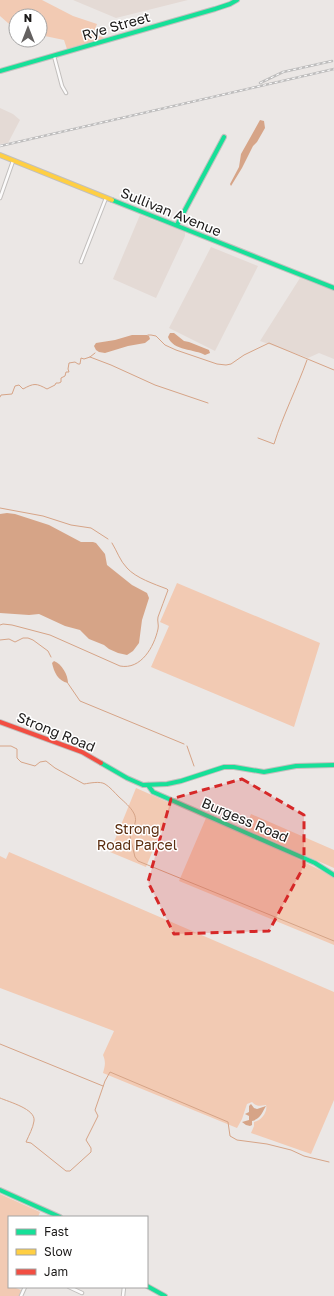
<svg xmlns="http://www.w3.org/2000/svg" width="334" height="1296" viewBox="0 0 334 1296" font-family="'Golos Text',sans-serif">
	<style>
		.built { fill: #e4dad5 }
		.green { fill: #f2cab3 }
		.water { fill: #d6a487 }
		.lines { fill: none; stroke-linecap: round; stroke-linejoin: round }
		.stream { stroke: #d6a487; stroke-width: 1 }
		.street-casing { stroke: #c2bfbd; stroke-width: 4.5 }
		.fast-casing { stroke: #c2bfbd; stroke-width: 6 }
		.slow-casing { stroke: #c2bfbd; stroke-width: 6 }
		.jam-casing { stroke: #c2bfbd; stroke-width: 6 }
		.street { stroke: #fcfbfb; stroke-width: 2.5 }
		.fast { stroke: #16e098; stroke-width: 4 }
		.slow { stroke: #ffcf43; stroke-width: 4 }
		.jam { stroke: #f24e42; stroke-width: 4 }
		.rail-casing { stroke: #bebdbd; stroke-width: 2.5 }
		.rail { stroke: #fff; stroke-width: 1; stroke-dasharray: 3; stroke-linecap: butt }
		.marked { fill: #d62828; fill-opacity: 0.2; stroke: #d62828; stroke-width: 3; stroke-dasharray: 8 5; stroke-linejoin: round }
		.labels { text-anchor: middle; stroke-width: 3; stroke-linejoin: round; paint-order: stroke }
		.street-label { font-size: 14px; fill: #1b1918; stroke: #fff }
		.park-label { font-size: 14px; fill: #5b2d0f; stroke: #fff }
	</style>
	<rect width="100%" height="100%" fill="#ebe7e5"/>
	<path class="built" d="M 73,0 L 188,0 L 116,18 Z
		M 0,108 L 13,114 L 20,120 L 8,143 L 0,144 Z
		M 140,215 L 185,232 L 185,236 L 156,298 L 113,279 Z
		M 211,247 L 258,266 L 215,351 L 169,328 Z
		M 300,278 L 334,291 L 334,359 L 319,353 L 308,358 L 260,341 Z"/>
	<path class="green" d="M 0,0 L 42,0 L 73,16 L 97,24 L 93,34 L 105,38 L 67,49 L 64,40 L 40,35 L 40,16 L 16,16 L 16,30 L 0,16 Z
		M 177,583 L 320,643 L 294,727 L 151,667 L 169,626 L 160,622 Z
		M 136,788 L 172,804 L 146,867 L 110,852 Z
		M 251,814 L 334,850 L 334,868 L 245,829 Z
		M 206,818 L 280,850 L 334,877 L 334,945 L 179,881 Z
		M 9,852 L 334,992 L 334,1100 L 311,1154 L 251,1133 L 254,1126 L 254,1122 C 261,1121 268,1112 266,1105 C 259,1106 257,1107 252,1102 L 247,1104 L 242,1119 L 237,1128 L 103,1073 C 105,1066 106,1062 103,1055 L 114,1031 L 0,988 L 0,856 L 6,859 Z
		M 0,1194 L 40,1212 L 38,1217 L 9,1217 L 8,1285 L 9,1287 L 13,1287 L 21,1290 L 19,1296 L 0,1296 Z"/>
	<path class="water" d="M 260,120 L 264,121 L 265,128 L 257,142 L 253,146 L 242,168 L 231,186 L 230,184 L 239,167 L 241,154 Z
		M 170,333 L 174,333 L 184,341 L 189,342 L 209,350 L 210,353 L 205,355 C 195,349 173,351 168,337 Z
		M 132,335 L 147,335 L 149,336 L 150,339 L 145,343 L 128,346 L 105,353 L 99,352 L 96,350 L 94,346 L 96,343 L 115,340 Z
		M 7,513 L 15,514 L 49,525 L 81,542 L 93,542 L 96,543 L 105,554 L 107,565 L 132,585 L 147,593 L 149,598 L 142,620 L 139,643 L 133,651 L 127,655 L 118,653 L 109,649 L 104,645 L 89,639 L 80,630 L 65,626 L 39,614 L 29,615 L 0,613 L 0,514 Z
		M 54,661 C 62,664 68,675 68,683 C 58,681 54,672 52,663 Z
		M 251,1104 L 254,1108 L 257,1109 L 266,1106 C 262,1113 260,1119 252,1121 L 252,1125 L 250,1126 L 246,1125 L 242,1122 L 249,1120 L 249,1116 L 245,1114 L 249,1112 L 249,1106 Z"/>
	<g class="lines">
		<path class="stream" d="M 148,335 L 151,335 L 156,336 L 165,345 L 176,350 L 217,364 L 226,365 L 231,364 L 244,355 L 269,343 L 334,370
			M 90,357 L 111,365 L 155,385 L 208,403
			M 0,397 L 1,395 L 12,394 L 15,386 L 19,385 L 23,389 C 34,383 36,383 47,389 L 55,385 L 56,383 L 59,383 L 61,382 L 61,378 L 65,376 L 66,372 L 69,372 L 68,369 L 69,363 L 75,362 L 78,364 L 80,364 L 81,358 L 84,359 L 90,357 L 95,353
			M 258,438 L 274,444 C 283,415 297,388 307,360
			M 0,508 L 43,516 L 71,525 L 91,528 L 108,539
			M 0,625 L 3,624 L 12,625 L 50,635 L 120,666 C 141,670 154,647 158,629 C 159,625 157,621 158,617 C 161,608 165,599 168,590 L 167,589 C 154,584 136,578 127,568 C 120,561 117,551 112,543
			M 0,640 L 9,639 L 15,642 L 23,638 L 28,638 L 33,640 L 48,651 L 51,657
			M 67,682 L 80,701 L 184,744
			M 0,746 L 11,746 L 17,749 L 17,758 L 21,762 L 35,766 L 40,762 L 46,761 L 55,768 L 84,784 C 90,783 100,781 105,784 C 110,787 115,793 119,797 C 130,807 144,818 129,832 L 135,857 L 138,861 L 334,941
			M 187,746 L 194,766
			M 0,1044 L 103,1086
			M 0,1098 C 9,1102 36,1109 34,1121 C 33,1128 29,1135 26,1142 L 31,1143 L 66,1171 L 70,1171 L 91,1152 L 91,1148 L 86,1140 L 98,1116 L 95,1110 L 105,1081 L 110,1072 L 228,1122 L 230,1136 L 237,1140 L 267,1144 L 291,1150 L 304,1156 L 329,1162"/>
		<defs>
			<path id="street" d="M 54,56 L 62,86 L 66,93
				M 0,198 L 13,161
				M 81,262 L 106,198
				M 69,1287 L 82,1293
				M 21,1296 L 25,1287
				M 123,1296 L 124,1287"/>
			<path id="fast" d="M 0,71 L 215,9 L 230,4 L 237,0
				M 112,200 L 334,288
				M 177,225 L 224,137
				M 101,763 L 127,778 L 143,785 L 167,784 L 181,781 L 224,767 L 234,767 L 264,772 L 296,766 L 334,765
				M 148,785 L 153,792 L 315,863 L 334,875
				M 0,1190 L 60,1217
				M 147,1286 L 165,1296"/>
			<path id="slow" d="M 0,155 L 112,200"/>
			<path id="jam" d="M 0,722 L 82,752 L 101,763"/>
		</defs>
		<use href="#street" class="street-casing"/>
		<use href="#fast" class="fast-casing"/>
		<use href="#slow" class="slow-casing"/>
		<use href="#jam" class="jam-casing"/>
		<use href="#street" class="street"/>
		<use href="#fast" class="fast"/>
		<use href="#slow" class="slow"/>
		<use href="#jam" class="jam"/>
		<defs>
			<path id="rail" d="M 260,83 L 283,72 L 332,61
				M 0,146 L 334,69"/>
		</defs>
		<use href="#rail" class="rail-casing"/>
		<use href="#rail" class="rail"/>
	</g>
	<path class="marked" d="M 242,779 L 304,815 L 304,866 L 269,931 L 174,934 L 148,882 L 171,799 Z"/>
	<g class="labels">
		<g class="street-label">
			<text transform="translate(116 26) rotate(-16)" y="5">Rye Street</text>
			<text transform="translate(171 212) rotate(22)" y="5">Sullivan Avenue</text>
			<text transform="translate(56 732) rotate(22)" y="5">Strong Road</text>
			<text transform="translate(245 820) rotate(23)" y="5">Burgess Road</text>
		</g>
		<g class="park-label">
			<text x="137" y="834">Strong<tspan x="137" dy="16">Road Parcel</tspan></text>
		</g>
	</g>
	<rect x="8" y="1216" width="140" height="72" fill="#ffffff" stroke="#a4a3a3"/>
	<rect x="16" y="1229" width="20" height="6" fill="#16e098" stroke="#a4a3a3"/>
	<text x="44" y="1236" font-size="12" fill="#1b1918">Fast</text>
	<rect x="16" y="1249" width="20" height="6" fill="#ffcf43" stroke="#a4a3a3"/>
	<text x="44" y="1256" font-size="12" fill="#1b1918">Slow</text>
	<rect x="16" y="1269" width="20" height="6" fill="#f24e42" stroke="#a4a3a3"/>
	<text x="44" y="1276" font-size="12" fill="#1b1918">Jam</text>
	<g transform="translate(28 28)"><circle r="19" fill="#ffffff" stroke="#a4a3a3"/>
	<path d="M0-3L7 15L0 10L-7 15Z" fill="#646160"/>
	<text y="-6" font-size="11" font-weight="bold" text-anchor="middle" fill="#1b1918">N</text>
	</g>
</svg>
